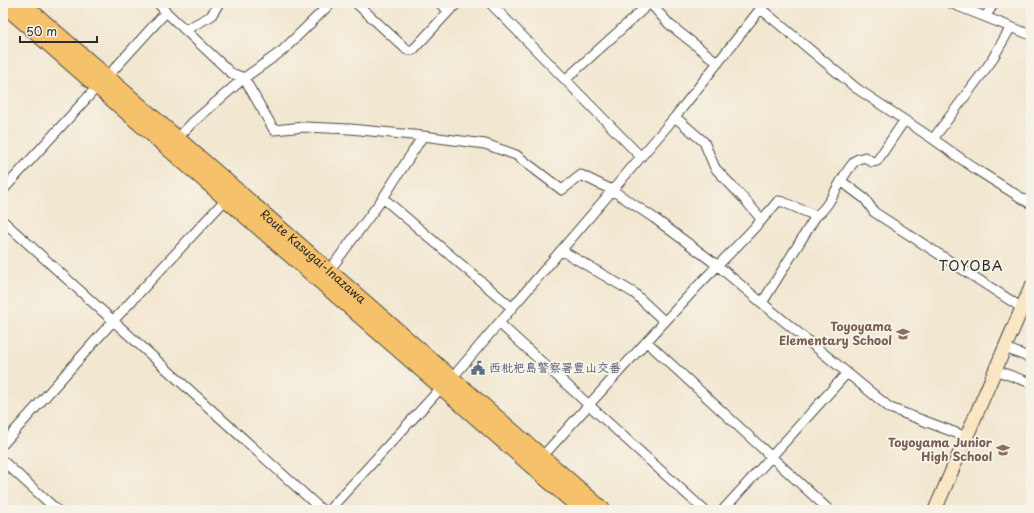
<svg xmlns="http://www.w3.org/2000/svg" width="1034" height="513" viewBox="0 0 1034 513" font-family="'Playpen Sans','Klee One',sans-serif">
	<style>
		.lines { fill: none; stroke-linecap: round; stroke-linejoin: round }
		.street-casing { stroke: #494744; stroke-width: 11 }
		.secondary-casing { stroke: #494744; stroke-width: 15 }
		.primary-casing { stroke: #494744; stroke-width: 17 }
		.street { stroke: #fff; stroke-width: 9 }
		.secondary { stroke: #fbe6c4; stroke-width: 13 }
		.primary { stroke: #f5c16b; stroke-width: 15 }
		.labels { text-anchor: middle; stroke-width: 4; stroke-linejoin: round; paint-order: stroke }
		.street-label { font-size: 12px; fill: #2b2b2b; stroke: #f7f3e8 }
		.education-label { font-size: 12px; font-weight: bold; fill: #785e54; stroke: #f7f3e8; text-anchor: end }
		.service-label { font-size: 12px; font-weight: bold; fill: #4e5e75; stroke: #f7f3e8; text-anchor: start }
		.quarter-label { font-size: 14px; letter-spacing: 1px; fill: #2b2b2b; stroke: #f7f3e8 }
	</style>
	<rect width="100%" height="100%" fill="#f7f3e8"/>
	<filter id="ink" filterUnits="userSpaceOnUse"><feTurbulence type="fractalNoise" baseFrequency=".025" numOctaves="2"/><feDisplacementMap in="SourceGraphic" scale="8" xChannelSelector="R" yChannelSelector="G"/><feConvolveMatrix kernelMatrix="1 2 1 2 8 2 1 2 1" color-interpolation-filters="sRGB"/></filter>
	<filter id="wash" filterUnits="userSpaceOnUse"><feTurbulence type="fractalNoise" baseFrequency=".012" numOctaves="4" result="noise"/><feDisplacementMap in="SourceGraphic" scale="16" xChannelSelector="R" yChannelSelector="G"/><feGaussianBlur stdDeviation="0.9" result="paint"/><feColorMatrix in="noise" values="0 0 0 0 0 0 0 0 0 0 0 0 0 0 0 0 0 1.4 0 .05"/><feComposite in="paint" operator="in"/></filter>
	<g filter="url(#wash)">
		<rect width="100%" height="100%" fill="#f2e7d0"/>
	</g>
	<g filter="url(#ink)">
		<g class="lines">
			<defs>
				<path id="street" d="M 158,3 L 166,12 L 231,73 L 244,78 L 274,130 L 304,127 L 350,129 L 423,136 L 485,144 L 516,155 L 562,190 L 581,175 L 612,190 L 654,218 L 717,265 L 762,303 L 890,408 L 967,437
					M 356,3 L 407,50 L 413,50 L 449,11 L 458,3
					M 439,3 L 449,11
					M 490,3 L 641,157
					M 650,3 L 669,24 L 718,63
					M 950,3 L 1031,35
					M 761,9 L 856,88 L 933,139 L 977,170 L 1031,204
					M 986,16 L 994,3
					M 185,30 L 211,16 L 219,3
					M 107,77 L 166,12
					M 565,80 L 650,3
					M 675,117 L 704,142 L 715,168 L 746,201 L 762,220
					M 933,139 L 990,63 L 1011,27
					M 175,141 L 192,123 L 244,78 L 282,51 L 331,3
					M 841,181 L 865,199 L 874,212 L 1022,308
					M 3,190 L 97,87
					M 383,198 L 511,307
					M 3,221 L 322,510
					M 561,250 L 634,293 L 664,321
					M 329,271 L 383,198 L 423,136
					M 762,303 L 816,216 C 833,204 841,174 856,160 C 858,159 862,158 865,157 L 872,162 L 877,161 L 904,121
					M 499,323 L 704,510
					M 647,342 L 829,510
					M 1005,348 L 1031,358
					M 995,370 L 1031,383
					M 3,444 L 113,321 L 226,199
					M 542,457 C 592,401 643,345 694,290 C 722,260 752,233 778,201 L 783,202 L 816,216
					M 3,461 L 57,510
					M 329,510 L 441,388 L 452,378 L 675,117 L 765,3
					M 723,510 L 847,373"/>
				<path id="secondary" d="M 935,510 L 1031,287"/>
				<g id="primary">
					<path id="s1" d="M 22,3 L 603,510"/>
					<path d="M 3,4 L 582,510"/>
				</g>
			</defs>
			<use href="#street" class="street-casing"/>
			<use href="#secondary" class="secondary-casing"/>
			<use href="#primary" class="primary-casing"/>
			<use href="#street" class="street"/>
			<use href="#secondary" class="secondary"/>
			<use href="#primary" class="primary"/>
		</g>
	</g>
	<defs>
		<symbol id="school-bare" viewBox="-9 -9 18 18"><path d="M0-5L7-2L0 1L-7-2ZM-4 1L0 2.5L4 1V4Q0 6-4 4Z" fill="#8d6e63" stroke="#f7f3e8" stroke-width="2.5" paint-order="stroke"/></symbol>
		<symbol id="civic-bare" viewBox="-9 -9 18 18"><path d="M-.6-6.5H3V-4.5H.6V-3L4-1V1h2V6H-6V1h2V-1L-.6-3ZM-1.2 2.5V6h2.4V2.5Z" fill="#5c6f8a" stroke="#f7f3e8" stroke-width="2.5" paint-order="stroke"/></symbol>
	</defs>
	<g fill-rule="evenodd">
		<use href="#school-bare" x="893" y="324" width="20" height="20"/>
		<use href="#civic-bare" x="468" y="358" width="20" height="20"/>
		<use href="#school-bare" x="993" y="440" width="20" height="20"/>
	</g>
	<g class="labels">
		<g class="street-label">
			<text dy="4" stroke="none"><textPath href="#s1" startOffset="386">Route Kasugai-Inazawa</textPath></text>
		</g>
		<g class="education-label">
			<text x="892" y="331">Toyoyama<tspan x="892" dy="14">Elementary School</tspan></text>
			<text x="992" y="447">Toyoyama Junior<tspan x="992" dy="14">High School</tspan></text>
		</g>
		<g class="service-label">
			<text x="489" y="372">西枇杷島警察署豊山交番</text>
		</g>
		<g class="quarter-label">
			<text x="971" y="271">TOYOBA</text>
		</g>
	</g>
	<rect width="1034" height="513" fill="none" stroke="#f7f3e8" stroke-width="16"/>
	<path d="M20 36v6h77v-6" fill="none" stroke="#2b2b2b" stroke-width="2"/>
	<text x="26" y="36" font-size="12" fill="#2b2b2b" stroke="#f7f3e8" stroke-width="3" paint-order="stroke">50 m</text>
</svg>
